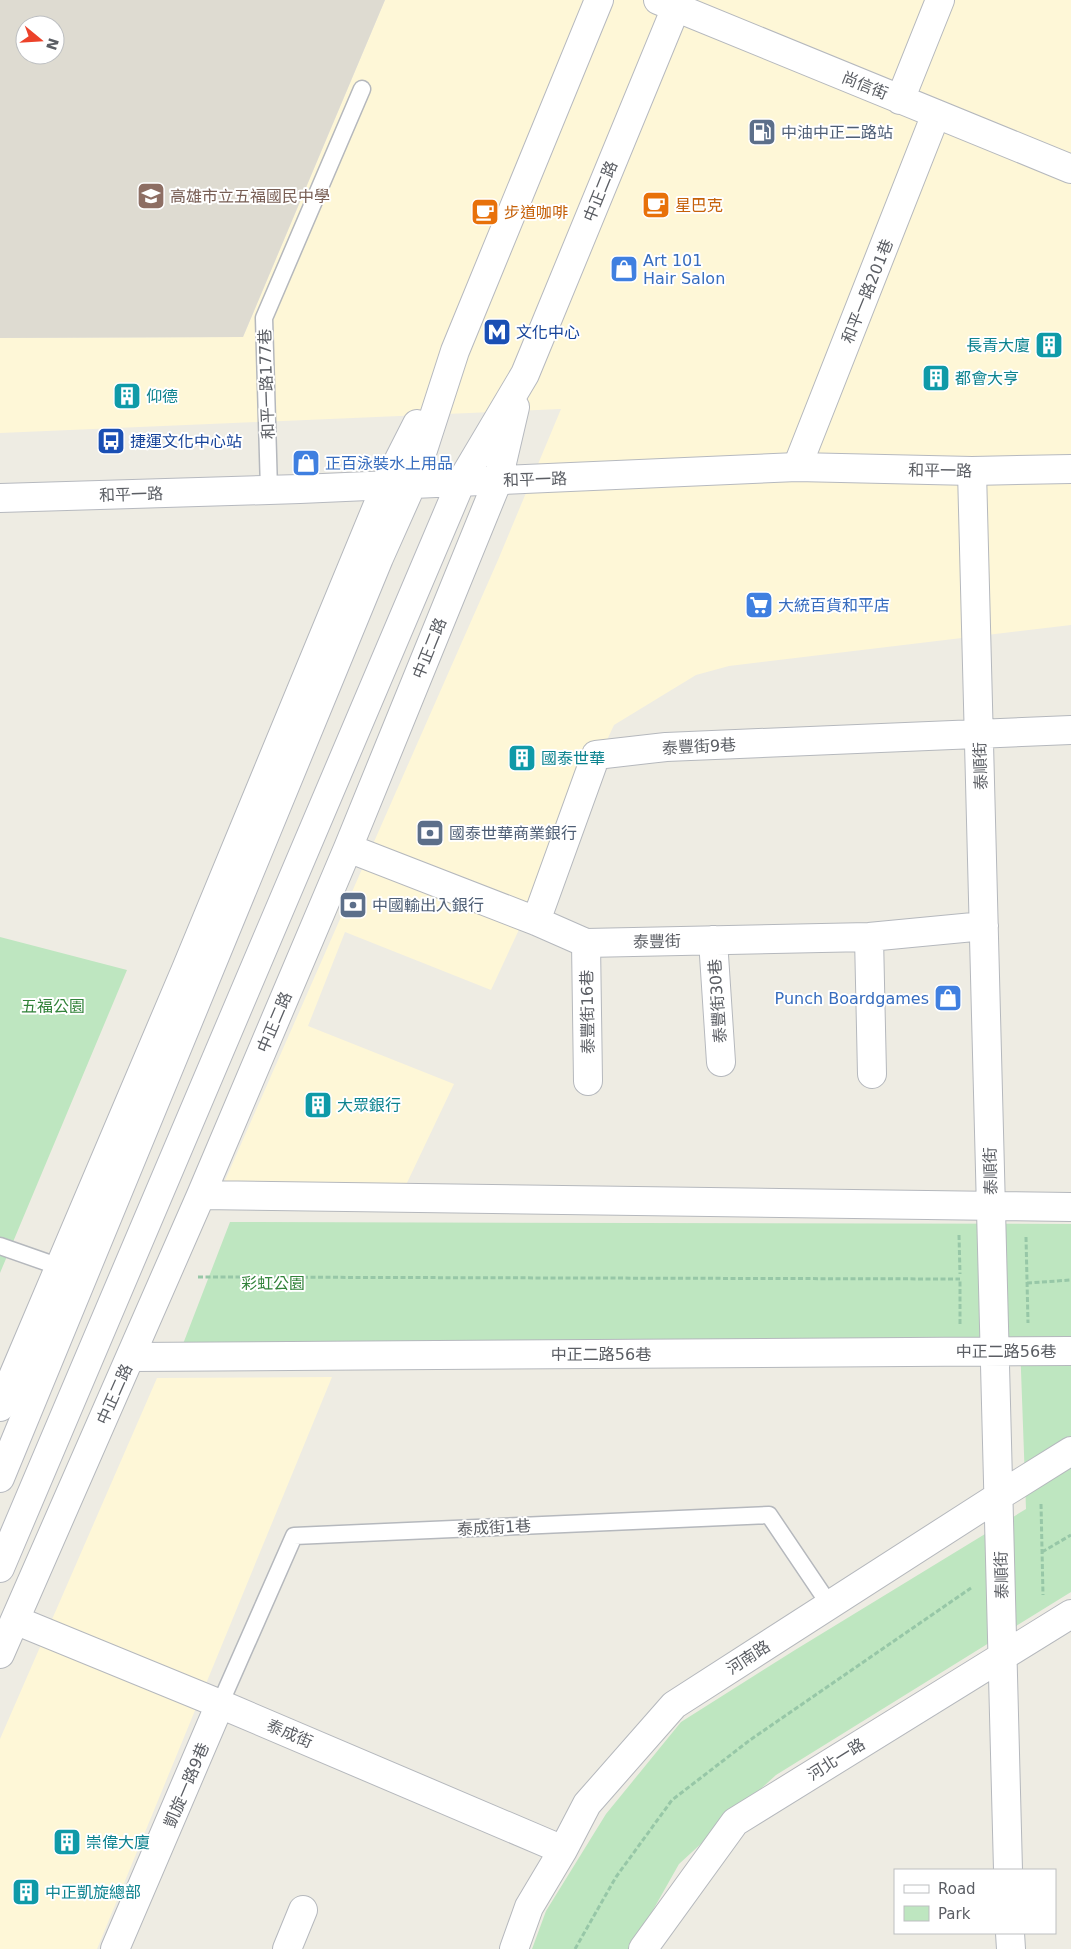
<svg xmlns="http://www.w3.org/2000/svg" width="1071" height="1949" viewBox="0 0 1071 1949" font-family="'DejaVu Sans','Noto Sans TC',sans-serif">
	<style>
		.commercial { fill: #fef7d7 }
		.education { fill: #dedbd1; fill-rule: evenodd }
		.green { fill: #bee6c0 }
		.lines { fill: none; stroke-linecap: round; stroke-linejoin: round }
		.lane-casing { stroke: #b5b8bd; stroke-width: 19 }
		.street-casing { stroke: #b5b8bd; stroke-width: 30 }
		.secondary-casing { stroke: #b6b9bf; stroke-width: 30 }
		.path { stroke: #97c7a7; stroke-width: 3; stroke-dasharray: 5 2.5; stroke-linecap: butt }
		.lane { stroke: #fff; stroke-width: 16 }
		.street { stroke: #fff; stroke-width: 28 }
		.secondary { stroke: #fff; stroke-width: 28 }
		.labels { text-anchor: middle; stroke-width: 4; stroke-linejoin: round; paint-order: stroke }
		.street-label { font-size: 16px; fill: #5b5e64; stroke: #fff }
		.service-label { font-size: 16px; fill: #4e5e75; stroke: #fff; text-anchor: start }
		.education-label { font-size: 16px; fill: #785e54; stroke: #fff; text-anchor: start }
		.food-label { font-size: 16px; fill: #c56008; stroke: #fff; text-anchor: start }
		.shop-label { font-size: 16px; fill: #366cbe; stroke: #fff; text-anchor: start }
		.transit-label { font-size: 16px; fill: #164399; stroke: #fff; text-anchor: start }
		.culture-label { font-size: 16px; fill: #0d838f; stroke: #fff; text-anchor: start }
		.park-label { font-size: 16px; fill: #32833a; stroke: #fff }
	</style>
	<rect width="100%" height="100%" fill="#eeece3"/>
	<path class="commercial" d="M 385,0 L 1071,0 L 1071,625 L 729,666 L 696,675 L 614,725 L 491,990 L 345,932 L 308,1026 L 454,1084 L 405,1187 L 223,1185 L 498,560 L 561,409 L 0,433 L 0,338 L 243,337 Z
		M 332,1377 L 97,1949 L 0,1949 L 0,1739 L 157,1378 Z"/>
	<path class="education" d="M 0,0 L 385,0 L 243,337 L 0,338 ZM 25,25 L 55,25 L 55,55 L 25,55 Z"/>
	<path class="green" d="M 0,937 L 127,970 L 0,1273 Z
		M 230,1222 L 1071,1224 L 1071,1592 L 776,1775 L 679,1864 L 631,1949 L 532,1949 L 546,1911 L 606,1814 L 681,1722 L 795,1650 L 1026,1509 L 1020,1343 L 183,1344 Z"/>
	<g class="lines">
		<defs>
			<path id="lane" d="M 269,490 L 264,318 L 362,89
				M 0,1246 L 60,1267
				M 220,1704 L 294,1536 L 769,1515 L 829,1604"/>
			<path id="street" d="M 658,0 L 1071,169
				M 900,100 L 940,0
				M 797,467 L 936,114
				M 972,471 L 1008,1870
				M 348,848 L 536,921 L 586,943 L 869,937 L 984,926
				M 536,921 L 596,755 L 666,747 L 1071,730
				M 869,937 L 872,1074
				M 713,940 L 721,1062
				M 586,943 L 588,1081
				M 201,1195 L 1071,1207
				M 131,1357 L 1071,1351
				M 0,1407 L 186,969 L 386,485
				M 15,1620 L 220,1704 L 563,1850
				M 0,1654 L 201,1195 L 348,848 L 498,480
				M 1010,1933 L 1011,1949
				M 115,1949 L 220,1704
				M 287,1949 L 303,1910
				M 514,1949 L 529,1907 L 563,1850 L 587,1804 L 674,1705 L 999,1496 L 1071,1451
				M 643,1949 L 735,1822 L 1071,1614"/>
			<path id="secondary" d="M 498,480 L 515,407
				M 386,485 L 417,424
				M 0,498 L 300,489 L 797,467 L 972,471 L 1071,469
				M 0,1478 L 379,558 L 412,484 L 455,351 L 599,0
				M 0,1568 L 461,482 L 525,374 L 679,0"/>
		</defs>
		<use href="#lane" class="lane-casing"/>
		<use href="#street" class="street-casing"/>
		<use href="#secondary" class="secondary-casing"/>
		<path class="path" d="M 959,1235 L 960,1274
			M 1026,1237 L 1028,1323
			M 198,1277 L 960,1279
			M 1027,1283 L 1071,1280
			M 960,1324 L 960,1280
			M 1041,1504 L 1043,1595
			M 1042,1552 L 1071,1535
			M 575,1949 L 616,1877 L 672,1800 L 750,1740 L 971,1588"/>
		<use href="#lane" class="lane"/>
		<use href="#street" class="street"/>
		<use href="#secondary" class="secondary"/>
	</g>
	<defs>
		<symbol id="fuel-square" viewBox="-11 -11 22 22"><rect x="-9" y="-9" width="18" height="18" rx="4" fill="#5c6f8a" stroke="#fff"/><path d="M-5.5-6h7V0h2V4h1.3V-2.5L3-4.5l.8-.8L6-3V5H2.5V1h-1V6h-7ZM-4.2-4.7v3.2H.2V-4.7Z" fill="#fff"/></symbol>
		<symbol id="school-square" viewBox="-11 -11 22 22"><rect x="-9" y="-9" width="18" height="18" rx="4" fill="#8d6e63" stroke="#fff"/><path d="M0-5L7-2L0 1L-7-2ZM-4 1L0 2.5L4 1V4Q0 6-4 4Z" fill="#fff"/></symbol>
		<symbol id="cafe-square" viewBox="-11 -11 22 22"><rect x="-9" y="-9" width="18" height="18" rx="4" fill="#e8710a" stroke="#fff"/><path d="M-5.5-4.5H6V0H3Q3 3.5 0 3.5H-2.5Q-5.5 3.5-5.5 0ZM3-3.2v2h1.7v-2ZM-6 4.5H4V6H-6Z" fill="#fff"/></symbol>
		<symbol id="shop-square" viewBox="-11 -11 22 22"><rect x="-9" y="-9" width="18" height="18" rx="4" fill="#3f7fe0" stroke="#fff"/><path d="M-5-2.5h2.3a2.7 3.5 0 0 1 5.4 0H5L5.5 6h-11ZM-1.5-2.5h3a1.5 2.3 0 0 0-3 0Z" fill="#fff"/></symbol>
		<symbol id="metro-square" viewBox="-11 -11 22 22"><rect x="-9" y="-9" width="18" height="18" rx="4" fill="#1a4fb4" stroke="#fff"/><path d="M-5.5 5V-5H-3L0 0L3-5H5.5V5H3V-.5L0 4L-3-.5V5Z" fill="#fff"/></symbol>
		<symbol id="building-square" viewBox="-11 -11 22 22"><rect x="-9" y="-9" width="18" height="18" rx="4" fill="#0f9aa8" stroke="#fff"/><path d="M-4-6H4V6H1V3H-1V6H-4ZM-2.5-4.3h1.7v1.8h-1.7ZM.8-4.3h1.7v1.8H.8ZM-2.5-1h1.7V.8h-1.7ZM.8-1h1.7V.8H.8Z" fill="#fff"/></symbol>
		<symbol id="bus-square" viewBox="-11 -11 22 22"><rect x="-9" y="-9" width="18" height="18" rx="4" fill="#1a4fb4" stroke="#fff"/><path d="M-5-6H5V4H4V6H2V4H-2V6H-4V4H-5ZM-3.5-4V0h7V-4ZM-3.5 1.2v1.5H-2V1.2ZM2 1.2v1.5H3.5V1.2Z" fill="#fff"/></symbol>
		<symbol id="supermarket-square" viewBox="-11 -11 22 22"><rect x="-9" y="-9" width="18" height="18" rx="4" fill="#3f7fe0" stroke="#fff"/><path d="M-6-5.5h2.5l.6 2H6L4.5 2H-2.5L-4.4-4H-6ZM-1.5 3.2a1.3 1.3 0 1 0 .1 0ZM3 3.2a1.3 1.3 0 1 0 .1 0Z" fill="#fff"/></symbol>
		<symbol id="bank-square" viewBox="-11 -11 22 22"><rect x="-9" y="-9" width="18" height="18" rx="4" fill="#5c6f8a" stroke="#fff"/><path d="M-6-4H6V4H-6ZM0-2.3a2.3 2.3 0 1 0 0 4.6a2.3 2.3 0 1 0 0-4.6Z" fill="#fff"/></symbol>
	</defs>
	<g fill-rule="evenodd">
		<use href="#fuel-square" x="746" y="116" width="32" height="32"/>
		<use href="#school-square" x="135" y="180" width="32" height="32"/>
		<use href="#cafe-square" x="640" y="189" width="32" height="32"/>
		<use href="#cafe-square" x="469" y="196" width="32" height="32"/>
		<use href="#shop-square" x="608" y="253" width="32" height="32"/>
		<use href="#metro-square" x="481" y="316" width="32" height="32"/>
		<use href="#building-square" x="1033" y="329" width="32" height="32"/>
		<use href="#building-square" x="920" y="362" width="32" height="32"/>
		<use href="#building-square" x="111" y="380" width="32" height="32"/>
		<use href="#bus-square" x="95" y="425" width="32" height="32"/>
		<use href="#shop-square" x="290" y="447" width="32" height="32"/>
		<use href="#supermarket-square" x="743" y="589" width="32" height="32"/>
		<use href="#building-square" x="506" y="742" width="32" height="32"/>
		<use href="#bank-square" x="414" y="817" width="32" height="32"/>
		<use href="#bank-square" x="337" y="889" width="32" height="32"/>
		<use href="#shop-square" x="932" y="982" width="32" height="32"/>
		<use href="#building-square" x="302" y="1089" width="32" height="32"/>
		<use href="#building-square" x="51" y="1826" width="32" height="32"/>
		<use href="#building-square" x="10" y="1876" width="32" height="32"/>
	</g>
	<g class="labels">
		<g class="street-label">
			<text transform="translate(865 85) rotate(22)" y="6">尚信街</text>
			<text transform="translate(600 191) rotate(-68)" y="6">中正二路</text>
			<text transform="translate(867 291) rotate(-68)" y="6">和平一路201巷</text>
			<text transform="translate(266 384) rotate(-92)" y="6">和平一路177巷</text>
			<text transform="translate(940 470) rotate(1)" y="6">和平一路</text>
			<text transform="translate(535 479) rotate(-2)" y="6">和平一路</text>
			<text transform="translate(131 494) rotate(-2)" y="6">和平一路</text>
			<text transform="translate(429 648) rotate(-68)" y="6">中正二路</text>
			<text transform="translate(699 746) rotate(-3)" y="6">泰豐街9巷</text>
			<text transform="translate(980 766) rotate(-92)" y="6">泰順街</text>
			<text transform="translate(657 941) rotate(-1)" y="6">泰豐街</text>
			<text transform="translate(717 1001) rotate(-94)" y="6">泰豐街30巷</text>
			<text transform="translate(587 1012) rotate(-91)" y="6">泰豐街16巷</text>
			<text transform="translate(274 1022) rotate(-67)" y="6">中正二路</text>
			<text transform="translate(990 1171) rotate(-91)" y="6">泰順街</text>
			<text x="1006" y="1357">中正二路56巷</text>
			<text x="601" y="1360">中正二路56巷</text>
			<text transform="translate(114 1394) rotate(-66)" y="6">中正二路</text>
			<text transform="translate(494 1527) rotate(-3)" y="6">泰成街1巷</text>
			<text transform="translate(1001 1575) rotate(-91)" y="6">泰順街</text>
			<text transform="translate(748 1657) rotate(-33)" y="6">河南路</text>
			<text transform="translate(290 1733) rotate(23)" y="6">泰成街</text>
			<text transform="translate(836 1759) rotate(-32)" y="6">河北一路</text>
			<text transform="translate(186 1785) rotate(-67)" y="6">凱旋一路9巷</text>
		</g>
		<g class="service-label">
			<text x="781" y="138">中油中正二路站</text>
			<text x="449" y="839">國泰世華商業銀行</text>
			<text x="372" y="911">中國輸出入銀行</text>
		</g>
		<g class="education-label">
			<text x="170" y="202">高雄市立五福國民中學</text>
		</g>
		<g class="food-label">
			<text x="675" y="211">星巴克</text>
			<text x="504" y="218">步道咖啡</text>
		</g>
		<g class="shop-label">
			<text x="643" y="266">Art 101<tspan x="643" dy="18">Hair Salon</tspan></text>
			<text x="325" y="469">正百泳裝水上用品</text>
			<text x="778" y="611">大統百貨和平店</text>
			<text x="929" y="1004" text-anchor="end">Punch Boardgames</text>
		</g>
		<g class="transit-label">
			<text x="516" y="338">文化中心</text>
			<text x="130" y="447">捷運文化中心站</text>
		</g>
		<g class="culture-label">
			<text x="1030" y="351" text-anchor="end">長青大廈</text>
			<text x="955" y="384">都會大亨</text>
			<text x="146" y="402">仰德</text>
			<text x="541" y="764">國泰世華</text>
			<text x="337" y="1111">大眾銀行</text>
			<text x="86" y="1848">崇偉大廈</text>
			<text x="45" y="1898">中正凱旋總部</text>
		</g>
		<g class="park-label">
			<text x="53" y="1012">五福公園</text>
			<text x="273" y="1289">彩虹公園</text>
		</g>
	</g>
	<rect x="894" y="1869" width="162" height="65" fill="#ffffff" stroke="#bdbfc1"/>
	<rect x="904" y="1885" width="25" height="8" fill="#ffffff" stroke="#bdbfc1"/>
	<text x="938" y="1894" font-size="15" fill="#5b5e64">Road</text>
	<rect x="904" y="1906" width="25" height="15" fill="#bee6c0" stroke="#bdbfc1"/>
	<text x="938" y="1919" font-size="15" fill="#5b5e64">Park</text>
	<g transform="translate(40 40) rotate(108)"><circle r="24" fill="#ffffff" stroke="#bdbfc1"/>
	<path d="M0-4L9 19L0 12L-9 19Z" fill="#ec422a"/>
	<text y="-8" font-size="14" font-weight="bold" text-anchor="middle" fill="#5b5e64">N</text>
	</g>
</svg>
